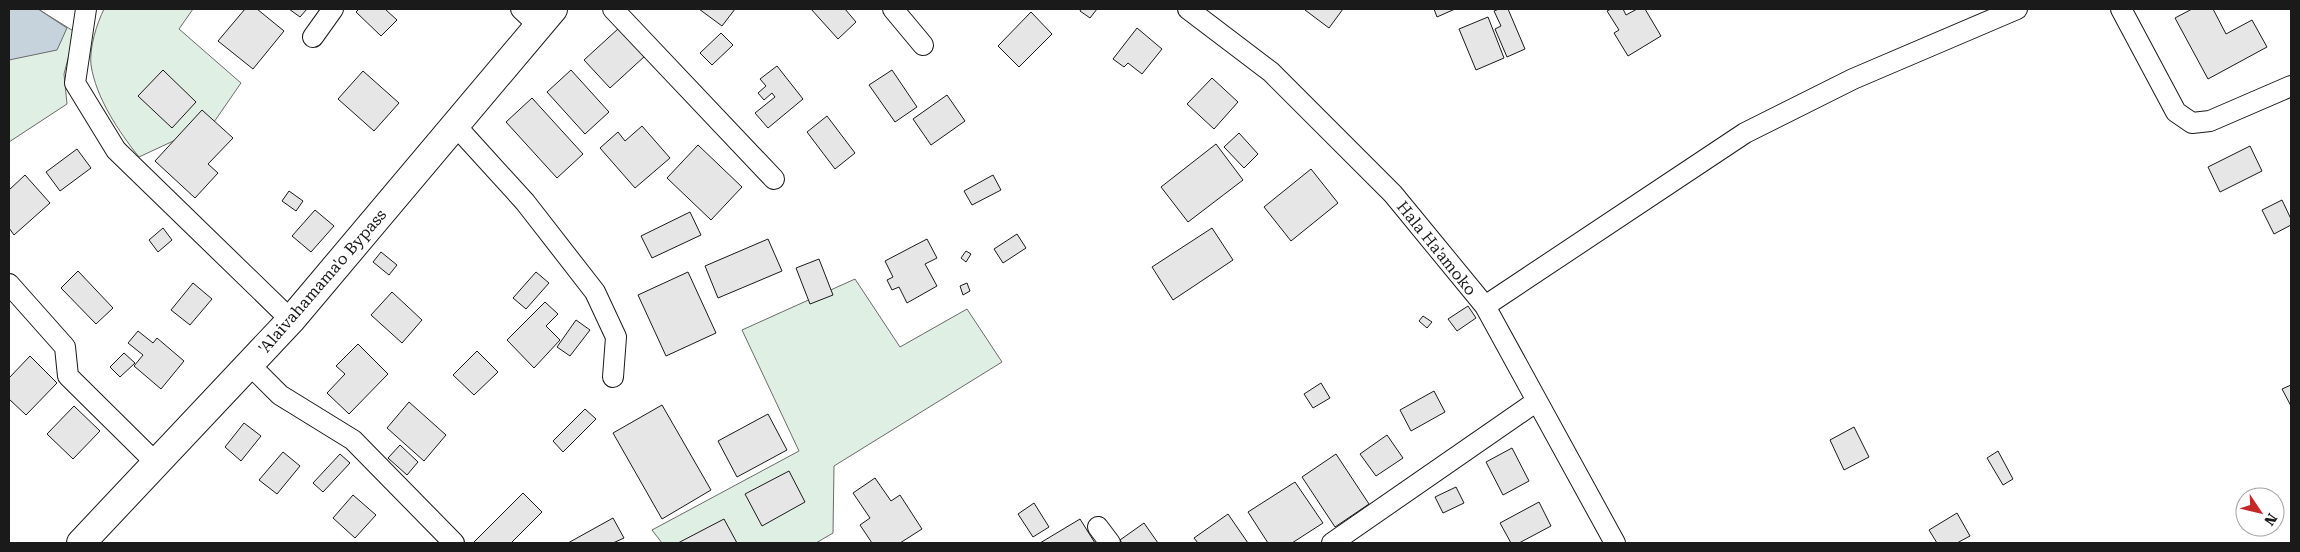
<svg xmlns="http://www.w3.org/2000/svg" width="2300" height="552" viewBox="0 0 2300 552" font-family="'Roboto Serif',serif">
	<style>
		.green { fill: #e0efe3; stroke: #6a6a6a }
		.water { fill: #c6d2dc; stroke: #6a6a6a }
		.building { fill: #e6e6e6; stroke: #1a1a1a }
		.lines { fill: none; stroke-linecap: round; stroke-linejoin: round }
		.street-casing { stroke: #1a1a1a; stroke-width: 22 }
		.secondary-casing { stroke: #1a1a1a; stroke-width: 30 }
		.street { stroke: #fff; stroke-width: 20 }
		.secondary { stroke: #fff; stroke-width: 28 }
		.labels { text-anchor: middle; stroke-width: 4; stroke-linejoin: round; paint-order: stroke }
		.street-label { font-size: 16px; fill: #1a1a1a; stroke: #fff }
	</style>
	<rect width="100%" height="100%" fill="#fff"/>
	<path class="green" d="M 9,9 L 38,9 L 75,32 L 64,74 L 67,104 L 9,142 Z
		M 104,9 L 193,9 L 179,29 L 241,83 L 214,122 L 139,157 C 119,132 96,98 91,65 C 89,48 97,23 104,9 Z
		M 855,279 L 900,347 L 967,309 L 1002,362 L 834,466 L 833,533 L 816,543 L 662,543 L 652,530 L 799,451 L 742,330 Z"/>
	<path class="water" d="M 9,9 L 38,9 L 67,28 L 57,50 L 9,60 Z"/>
	<path class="building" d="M 245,9 L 257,9 L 284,31 L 253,69 L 218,41 Z
		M 289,9 L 307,9 L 300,17 Z
		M 359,9 L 385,9 L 397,20 L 381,36 L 356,12 Z
		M 699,9 L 735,9 L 722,26 Z
		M 811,9 L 845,9 L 856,22 L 838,39 Z
		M 1081,9 L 1097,9 L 1090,18 L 1080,11 Z
		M 1306,9 L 1343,9 L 1329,28 L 1305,10 Z
		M 1434,9 L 1455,9 L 1437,17 Z
		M 1499,9 L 1508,9 L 1525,49 L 1507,57 L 1495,29 L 1501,26 L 1494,11 Z
		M 1611,9 L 1623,9 L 1626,15 L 1637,9 L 1645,9 L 1661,36 L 1628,56 L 1614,33 L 1619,30 L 1607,11 Z
		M 2192,9 L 2213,9 L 2226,34 L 2252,20 L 2267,47 L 2208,79 L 2175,18 Z
		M 1031,12 L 1052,34 L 1019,67 L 998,46 Z
		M 1488,17 L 1504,58 L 1476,70 L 1459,29 Z
		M 619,28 L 645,56 L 610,88 L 584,60 Z
		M 1137,28 L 1162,49 L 1142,74 L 1128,63 L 1124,67 L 1113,59 Z
		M 721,33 L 733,45 L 712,65 L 700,53 Z
		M 777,66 L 803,99 L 768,128 L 755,113 L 775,97 L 772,93 L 764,100 L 758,93 L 766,86 L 760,79 Z
		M 163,70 L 196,102 L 172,128 L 138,96 Z
		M 571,70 L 609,112 L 585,134 L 547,92 Z
		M 892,70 L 917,107 L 895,122 L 869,85 Z
		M 363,71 L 399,103 L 374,131 L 338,99 Z
		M 1212,78 L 1238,102 L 1214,129 L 1187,104 Z
		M 947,95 L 965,121 L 931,145 L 913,119 Z
		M 532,98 L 583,154 L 557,178 L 506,122 Z
		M 202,110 L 233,138 L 208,164 L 218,173 L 195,198 L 155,161 Z
		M 827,116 L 855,153 L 835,169 L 807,132 Z
		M 642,126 L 670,158 L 635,188 L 600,148 L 618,132 L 625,141 Z
		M 1239,133 L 1258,154 L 1244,168 L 1224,147 Z
		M 1216,144 L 1243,180 L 1188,222 L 1161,187 Z
		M 698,145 L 742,187 L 711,220 L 667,178 Z
		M 2250,146 L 2262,171 L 2220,192 L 2208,167 Z
		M 77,149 L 91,168 L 60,191 L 46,172 Z
		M 1311,169 L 1338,203 L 1291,241 L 1264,207 Z
		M 25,175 L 50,203 L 14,235 L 9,228 L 9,190 Z
		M 993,175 L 1001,190 L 972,205 L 964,191 Z
		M 289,191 L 303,201 L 296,211 L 282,201 Z
		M 2282,200 L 2291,219 L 2291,225 L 2274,234 L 2262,210 Z
		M 315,210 L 334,226 L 311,252 L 292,236 Z
		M 690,212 L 701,235 L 652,258 L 641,236 Z
		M 163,228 L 172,240 L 158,252 L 149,240 Z
		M 1212,228 L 1233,260 L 1173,300 L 1152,267 Z
		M 1017,234 L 1026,248 L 1003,263 L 994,249 Z
		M 768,239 L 782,271 L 718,298 L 705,266 Z
		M 927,239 L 937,258 L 925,264 L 937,286 L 907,303 L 899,287 L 892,290 L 887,280 L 893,277 L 885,261 Z
		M 966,251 L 971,254 L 966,262 L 961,258 Z
		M 381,252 L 397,265 L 389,275 L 373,262 Z
		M 819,259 L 833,295 L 810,304 L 796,268 Z
		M 78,271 L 113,308 L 96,324 L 61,288 Z
		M 536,272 L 549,283 L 526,309 L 513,298 Z
		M 688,272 L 716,333 L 666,356 L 638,295 Z
		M 193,283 L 212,299 L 190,325 L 171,310 Z
		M 967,283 L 970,291 L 963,295 L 960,286 Z
		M 392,292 L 422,320 L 402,343 L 371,315 Z
		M 545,302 L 558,314 L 546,326 L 560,340 L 534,368 L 507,340 Z
		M 1468,306 L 1476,318 L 1457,331 L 1448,319 Z
		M 1423,316 L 1432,322 L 1427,328 L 1419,321 Z
		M 576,320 L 590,330 L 570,356 L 557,347 Z
		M 138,331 L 153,343 L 157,338 L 184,361 L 161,389 L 134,366 L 143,355 L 128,343 Z
		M 358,344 L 388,374 L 349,414 L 327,393 L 345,374 L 336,366 Z
		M 477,351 L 498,372 L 474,395 L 453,375 Z
		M 124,353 L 135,363 L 120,377 L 110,367 Z
		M 30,356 L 57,383 L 26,415 L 9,399 L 9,378 Z
		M 1321,383 L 1330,398 L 1313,408 L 1304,394 Z
		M 2291,385 L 2291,406 L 2282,389 Z
		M 1434,391 L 1445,412 L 1411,431 L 1400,410 Z
		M 409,402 L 446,435 L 424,461 L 387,428 Z
		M 662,405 L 711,490 L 662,519 L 613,433 Z
		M 74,406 L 100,431 L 73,459 L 47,434 Z
		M 585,409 L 596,419 L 563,452 L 553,441 Z
		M 768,414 L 787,450 L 737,477 L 718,441 Z
		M 244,423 L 261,436 L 241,461 L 225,447 Z
		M 1854,427 L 1869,457 L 1844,470 L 1830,440 Z
		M 1387,435 L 1403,458 L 1376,476 L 1360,454 Z
		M 400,445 L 418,462 L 407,475 L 388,458 Z
		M 1512,448 L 1529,481 L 1503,495 L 1486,462 Z
		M 1998,451 L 2013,479 L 2003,485 L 1987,458 Z
		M 283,452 L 300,466 L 277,494 L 259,480 Z
		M 340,454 L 350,463 L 323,492 L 313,483 Z
		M 1336,454 L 1369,504 L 1335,527 L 1302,477 Z
		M 789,471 L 805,502 L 762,526 L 745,494 Z
		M 875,478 L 891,501 L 900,495 L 922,529 L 900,543 L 872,543 L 860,525 L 870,518 L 853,493 Z
		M 1295,482 L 1323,523 L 1292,543 L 1268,543 L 1248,512 Z
		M 1456,487 L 1464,503 L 1443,513 L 1435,497 Z
		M 523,493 L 542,512 L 511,543 L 473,543 Z
		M 353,495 L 376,515 L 355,538 L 333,518 Z
		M 1539,502 L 1551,526 L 1519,543 L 1511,543 L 1500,523 Z
		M 1034,503 L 1049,527 L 1033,537 L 1018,514 Z
		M 1957,513 L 1970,536 L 1957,543 L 1937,543 L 1929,530 Z
		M 1228,514 L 1248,543 L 1198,543 L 1194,538 Z
		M 613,518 L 624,538 L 613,543 L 568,543 Z
		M 724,519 L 737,543 L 678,543 Z
		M 1080,519 L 1095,543 L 1040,543 Z
		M 1144,523 L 1158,543 L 1122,543 L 1120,540 Z"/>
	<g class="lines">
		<defs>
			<path id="street" d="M 86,9 L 75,83 L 116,150 L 291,320
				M 521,9 L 539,26
				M 613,9 L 774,179
				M 893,9 L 923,45
				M 1188,9 L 1271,72 L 1393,194 L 1485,306 L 1615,543
				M 2121,9 L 2176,112 L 2192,123 L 2210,121 L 2291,86
				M 313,37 L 333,9
				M 455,125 L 525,202 L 595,292 L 616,337 L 613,377
				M 9,284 L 65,347 L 68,376 L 156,463
				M 1485,306 L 1745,133 L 1853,79 L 2017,9
				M 249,364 L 280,395 L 353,440 L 454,543
				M 1098,527 L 1110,543
				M 1332,543 L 1537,401"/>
			<path id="secondary" d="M 81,543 L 291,320 L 553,9"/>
		</defs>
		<use href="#street" class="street-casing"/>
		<use href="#secondary" class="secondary-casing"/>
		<use href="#street" class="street"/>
		<use href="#secondary" class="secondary"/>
	</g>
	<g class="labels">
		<g class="street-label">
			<text transform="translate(1437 248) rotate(51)" y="6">Hala Ha'amoko</text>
			<text transform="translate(322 281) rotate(-49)" y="6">'Alaivahamama'o Bypass</text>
		</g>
	</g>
	<rect width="2300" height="552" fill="none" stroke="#1a1a1a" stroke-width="20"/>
	<g transform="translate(2260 512) rotate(125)"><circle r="24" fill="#ffffff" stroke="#a3a3a3"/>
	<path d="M0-4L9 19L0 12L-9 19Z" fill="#c62828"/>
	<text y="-8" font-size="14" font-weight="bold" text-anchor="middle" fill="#1a1a1a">N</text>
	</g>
</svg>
